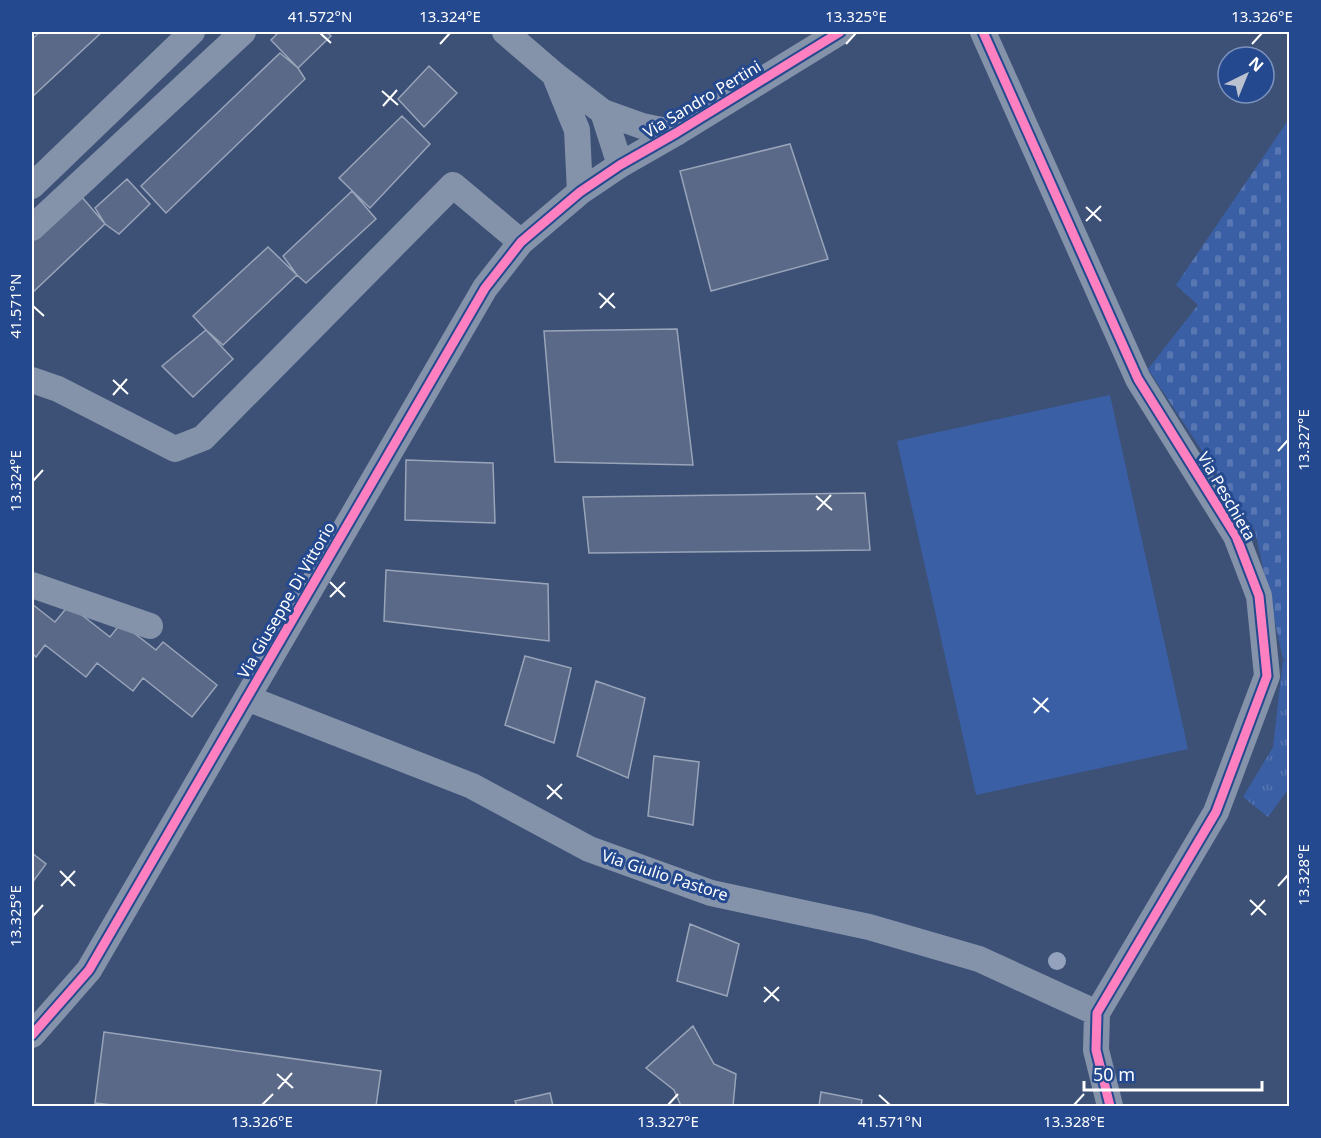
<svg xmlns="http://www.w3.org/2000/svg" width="1321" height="1138" viewBox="0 0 1321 1138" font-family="'Noto Sans',sans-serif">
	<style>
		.grass { fill: url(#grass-tufts) }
		.cemetery { fill: url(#cemetery-stones) }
		.pitch { fill: #3a5fa5 }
		.building { fill: #596987; stroke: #99a4b9; stroke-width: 1.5 }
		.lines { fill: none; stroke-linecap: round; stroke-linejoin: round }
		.street { stroke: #8492aa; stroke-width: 26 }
		.cycleway-casing { stroke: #25498f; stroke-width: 13 }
		.cycleway { stroke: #ff80c0; stroke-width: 9 }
		.tree { fill: #94a2be }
		.ticks { fill: none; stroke: #fff; stroke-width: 2 }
		.labels { text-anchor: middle; stroke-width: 6; stroke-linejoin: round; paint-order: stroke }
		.street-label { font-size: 16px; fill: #fff; stroke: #25498f }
		.neatline { fill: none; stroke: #fff; stroke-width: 2 }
		.ticks-label { font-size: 15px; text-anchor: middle; fill: #fff }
	</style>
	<defs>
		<pattern id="grass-tufts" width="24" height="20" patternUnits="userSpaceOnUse" patternTransform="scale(1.5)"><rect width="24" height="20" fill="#3a5fa5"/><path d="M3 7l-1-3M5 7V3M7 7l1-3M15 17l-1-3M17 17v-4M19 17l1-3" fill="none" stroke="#5877b2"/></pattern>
		<pattern id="cemetery-stones" width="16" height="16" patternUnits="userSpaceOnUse" patternTransform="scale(1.5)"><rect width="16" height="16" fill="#3a5fa5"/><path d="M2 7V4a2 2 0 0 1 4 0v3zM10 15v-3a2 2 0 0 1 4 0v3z" fill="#5877b2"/></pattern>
	</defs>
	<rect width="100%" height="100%" fill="#3d5177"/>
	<path class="grass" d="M 1283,660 L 1289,663 L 1289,788 L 1268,817 L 1243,797 L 1273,747 Z"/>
	<path class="cemetery" d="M 1289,119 L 1289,663 L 1283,659 L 1255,531 L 1148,369 L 1198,305 L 1176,285 Z"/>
	<path class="pitch" d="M 1110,395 L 1188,749 L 976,795 L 897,441 Z"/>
	<path class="building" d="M 40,32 L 102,32 L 32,97 L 32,39 Z
		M 279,32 L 327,32 L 331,36 L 298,68 L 271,40 Z
		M 280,53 L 298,68 L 305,79 L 166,213 L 141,186 Z
		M 429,66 L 457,93 L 424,127 L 398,99 Z
		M 402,116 L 430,144 L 370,208 L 339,178 Z
		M 790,144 L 828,259 L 711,291 L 680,171 Z
		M 127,179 L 150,204 L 119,234 L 105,224 L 95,208 Z
		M 352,191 L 376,219 L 306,283 L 297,275 L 283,256 Z
		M 81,196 L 105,224 L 32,293 L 32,240 Z
		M 268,247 L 297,275 L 223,345 L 206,330 L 193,316 Z
		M 677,329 L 693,465 L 555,462 L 544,331 Z
		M 206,330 L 233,359 L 193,397 L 162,366 Z
		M 406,460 L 493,463 L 495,523 L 405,520 Z
		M 865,493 L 870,550 L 589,553 L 583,497 Z
		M 386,570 L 548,584 L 549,641 L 384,621 Z
		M 32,604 L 55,622 L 69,605 L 110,637 L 121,623 L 156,650 L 163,642 L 217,685 L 192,717 L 143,678 L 133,691 L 97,663 L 86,677 L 45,645 L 36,657 L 32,653 Z
		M 525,656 L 571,668 L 554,743 L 505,725 Z
		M 596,681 L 645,698 L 628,778 L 577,756 Z
		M 654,756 L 699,762 L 693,825 L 648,816 Z
		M 32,853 L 46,864 L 32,883 Z
		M 690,924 L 739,944 L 727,996 L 677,981 Z
		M 693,1026 L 714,1064 L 736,1074 L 733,1106 L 681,1106 L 674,1090 L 646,1068 Z
		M 104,1032 L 381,1071 L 376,1106 L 121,1106 L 95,1103 Z
		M 821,1092 L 862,1100 L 861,1106 L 819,1106 Z
		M 550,1093 L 553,1106 L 517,1106 L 515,1101 Z"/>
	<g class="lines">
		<path class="street" d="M 505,32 L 555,75 L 603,112 L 620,165
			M 983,32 L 1138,379 L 1236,536 L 1259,596 L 1267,676 L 1216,812 L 1097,1013 L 1096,1050 L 1110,1106
			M 555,76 L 577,130 L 580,192
			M 603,112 L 642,126 L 676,133
			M 32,186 L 192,32
			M 32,228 L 243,32
			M 32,380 L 58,389 L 175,449 L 203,438 L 453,185 L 521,242
			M 32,585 L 150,626
			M 247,698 L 472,786 L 589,849 L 711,893 L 869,927 L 979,959 L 1097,1013
			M 32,1035 L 89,970 L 485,288 L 521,242 L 580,192 L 620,165 L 676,133 L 840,32"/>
		<defs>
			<path id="cycleway" d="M 983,32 L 1138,379 L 1236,536 L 1259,596 L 1267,676 L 1216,812 L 1097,1013 L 1096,1050 L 1110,1106
				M 32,1035 L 89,970 L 485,288 L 521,242 L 580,192 L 620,165 L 676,133 L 840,32"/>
		</defs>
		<use href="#cycleway" class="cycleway-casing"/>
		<use href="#cycleway" class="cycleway"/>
	</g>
	<circle class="tree" cx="1057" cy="961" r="9"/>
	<path class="ticks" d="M 320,33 L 331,43M 440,44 L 450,33M 846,44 L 856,33M 1252,44 L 1262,33M 382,91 L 398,105M 383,106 L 397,90M 1086,207 L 1101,221M 1086,221 L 1101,206M 599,293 L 615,308M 33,306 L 44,316M 600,308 L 614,293M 113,380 L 128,394M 113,395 L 127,379M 1278,451 L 1288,440M 33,481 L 43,470M 816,496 L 832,510M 817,510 L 831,495M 330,582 L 345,597M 330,597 L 345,582M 1033,698 L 1049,712M 1034,713 L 1048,698M 547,785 L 562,799M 547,799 L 562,784M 60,871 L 75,886M 61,886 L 75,871M 1278,886 L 1288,875M 1250,900 L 1266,915M 1251,915 L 1265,900M 33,916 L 43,905M 764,987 L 779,1001M 764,1002 L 779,987M 277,1074 L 293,1088M 278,1089 L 292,1073M 879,1095 L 890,1105M 262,1105 L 273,1094M 668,1105 L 678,1094M 1074,1105 L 1084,1094"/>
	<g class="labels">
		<g class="street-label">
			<text transform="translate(702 99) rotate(-31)" y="6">Via Sandro Pertini</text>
			<text transform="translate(1227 496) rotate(60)" y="6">Via Peschieta</text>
			<text transform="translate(286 600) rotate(-60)" y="6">Via Giuseppe Di Vittorio</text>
			<text transform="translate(665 875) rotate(18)" y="6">Via Giulio Pastore</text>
		</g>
	</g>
	<rect width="1321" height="1138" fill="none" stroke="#25498f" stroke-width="66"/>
	<g transform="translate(1246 75) rotate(43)"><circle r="28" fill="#25498f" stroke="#7c92bc" stroke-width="1.5"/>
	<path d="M0-4.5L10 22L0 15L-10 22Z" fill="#bbc2cf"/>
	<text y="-9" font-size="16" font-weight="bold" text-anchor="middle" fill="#ffffff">N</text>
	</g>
	<path d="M1084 1081v9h178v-9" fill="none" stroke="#ffffff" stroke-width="3"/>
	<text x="1093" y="1081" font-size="18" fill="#ffffff" stroke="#25498f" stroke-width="4.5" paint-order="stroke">50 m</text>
	<rect x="33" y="33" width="1255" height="1072" class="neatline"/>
	<g class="ticks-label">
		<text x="320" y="22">41.572°N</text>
		<text x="450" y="22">13.324°E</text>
		<text x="856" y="22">13.325°E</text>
		<text x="1262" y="22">13.326°E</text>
		<text transform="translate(16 306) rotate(-90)" y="5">41.571°N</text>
		<text transform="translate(1304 440) rotate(-90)" y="5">13.327°E</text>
		<text transform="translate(16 481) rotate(-90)" y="5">13.324°E</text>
		<text transform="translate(1304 875) rotate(-90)" y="5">13.328°E</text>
		<text transform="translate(16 916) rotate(-90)" y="5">13.325°E</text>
		<text x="262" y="1127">13.326°E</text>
		<text x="668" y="1127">13.327°E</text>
		<text x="890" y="1127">41.571°N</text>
		<text x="1074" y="1127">13.328°E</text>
	</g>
</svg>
